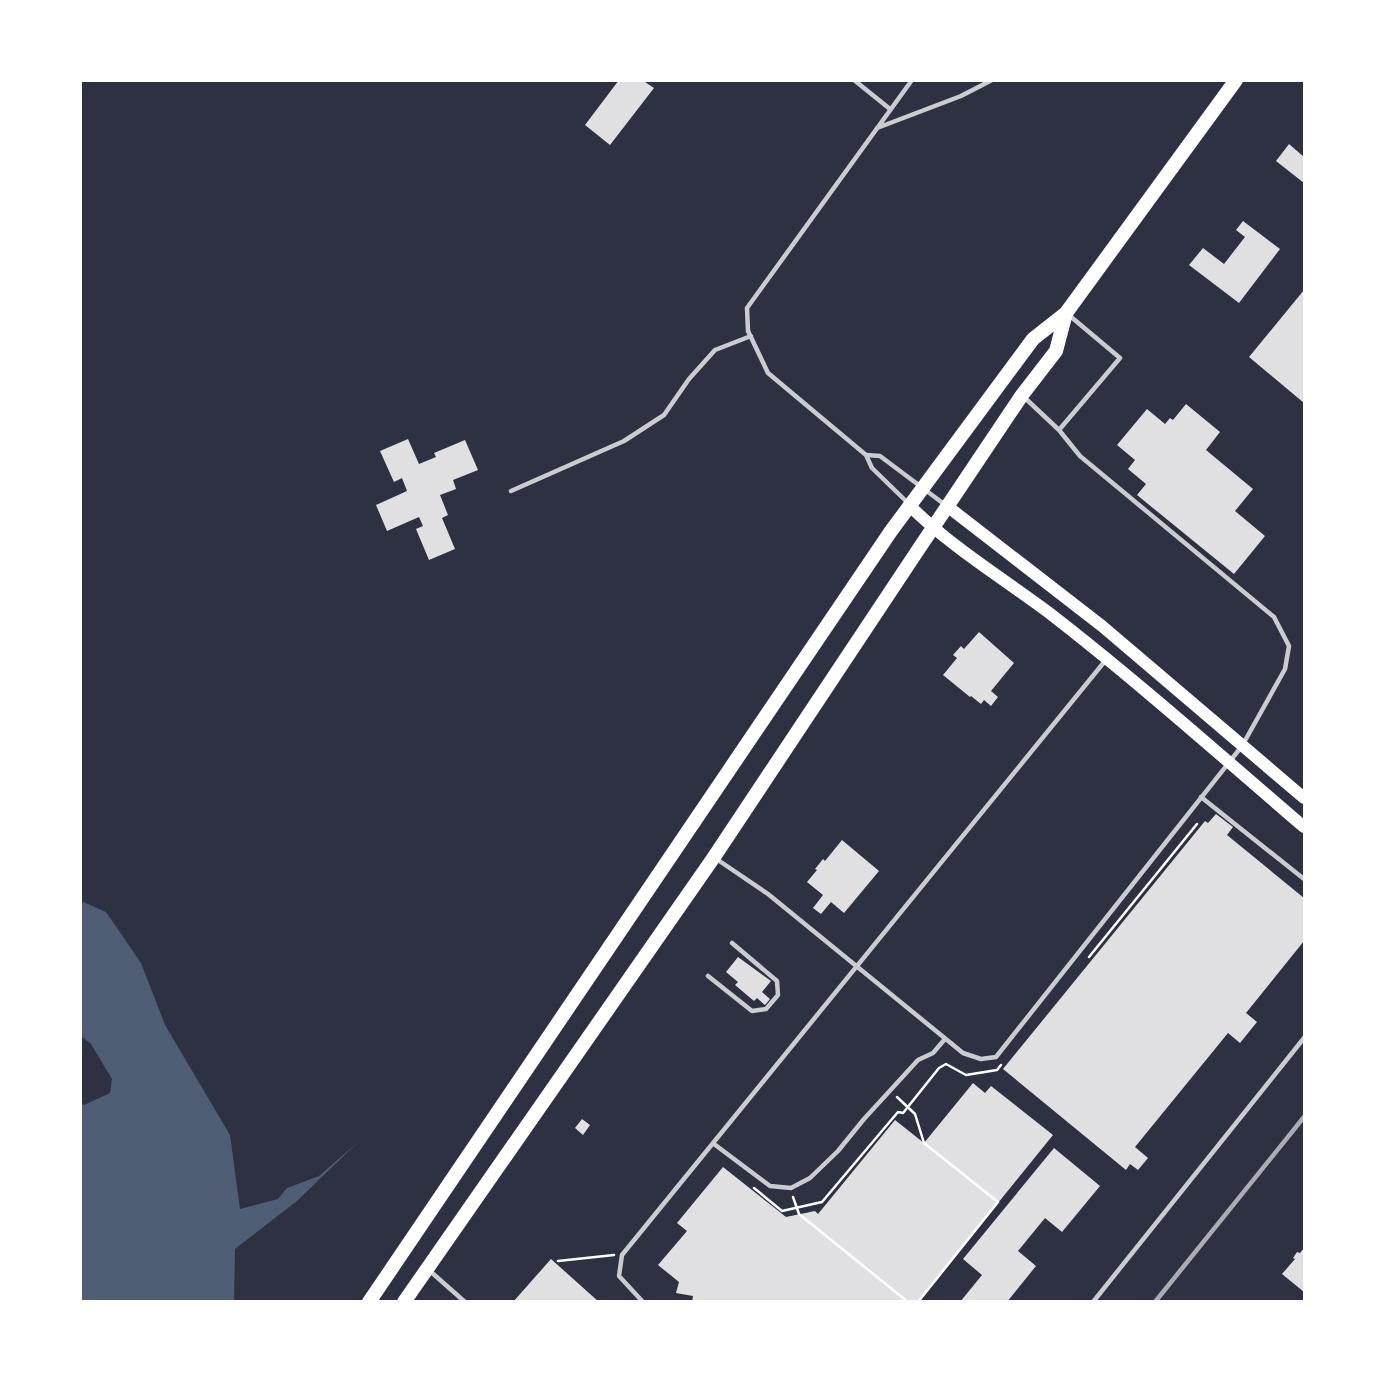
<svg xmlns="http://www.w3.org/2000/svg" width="1385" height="1382" viewBox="0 0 1385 1382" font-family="'Noto Sans',sans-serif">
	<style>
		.water { fill: #4f5d75 }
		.building { fill: #e0e0e3 }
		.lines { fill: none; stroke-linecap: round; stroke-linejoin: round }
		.path { stroke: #fff; stroke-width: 2.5 }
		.service { stroke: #caccd0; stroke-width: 4.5 }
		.secondary { stroke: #fff; stroke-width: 12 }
		.primary { stroke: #fff; stroke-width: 14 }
		.rail { stroke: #abadb3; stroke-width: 4.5 }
	</style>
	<rect width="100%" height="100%" fill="#2d3142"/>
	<path class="water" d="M 81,901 L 106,912 L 141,963 L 165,1025 L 230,1135 L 240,1209 L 278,1199 L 287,1188 L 319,1176 L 358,1142 L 297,1201 L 235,1249 L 234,1301 L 81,1301 L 81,1103 L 84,1105 L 110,1093 L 112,1079 L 91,1044 L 81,1036 Z"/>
	<path class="building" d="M 619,80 L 642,80 L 654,88 L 610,145 L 585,125 Z
		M 1289,144 L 1304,157 L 1304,183 L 1276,161 Z
		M 1243,221 L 1280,249 L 1239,303 L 1189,265 L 1203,248 L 1224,264 L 1245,237 L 1236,230 Z
		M 1304,290 L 1304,403 L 1249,357 Z
		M 1186,404 L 1220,432 L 1206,450 L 1253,489 L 1235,511 L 1265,536 L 1234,574 L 1137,495 L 1146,484 L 1128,469 L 1135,460 L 1117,445 L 1147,409 L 1165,424 L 1170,418 L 1173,420 Z
		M 408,439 L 419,464 L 436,457 L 434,453 L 465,440 L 478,470 L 453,480 L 456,489 L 440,495 L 448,515 L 442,518 L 455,549 L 429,560 L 416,529 L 423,526 L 419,517 L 387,531 L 376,505 L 407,491 L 402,478 L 394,482 L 380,451 Z
		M 979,632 L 1014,663 L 991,691 L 998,697 L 991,706 L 984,700 L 981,704 L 971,696 L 970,697 L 943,675 L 957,658 L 953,655 L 961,646 L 964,649 Z
		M 1216,814 L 1233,827 L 1227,835 L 1304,898 L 1304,941 L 1246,1013 L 1257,1022 L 1240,1043 L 1228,1033 L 1135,1147 L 1148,1158 L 1138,1170 L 1130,1164 L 1126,1170 L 1003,1069 L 1205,821 L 1208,823 Z
		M 842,840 L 879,871 L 844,913 L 831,902 L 821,914 L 813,908 L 823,895 L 807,882 L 817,870 L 815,869 L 823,859 L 825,861 Z
		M 738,957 L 771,981 L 762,992 L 770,999 L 765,1005 L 757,998 L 754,1001 L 735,985 L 738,982 L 726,972 Z
		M 973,1083 L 985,1093 L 991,1086 L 1053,1135 L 918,1302 L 692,1302 L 693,1296 L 676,1293 L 679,1282 L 658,1265 L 687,1231 L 677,1223 L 723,1167 L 786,1217 L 815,1211 L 818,1214 L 895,1120 L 924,1143 Z
		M 582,1119 L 590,1125 L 583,1135 L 575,1128 Z
		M 1054,1148 L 1100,1186 L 1062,1232 L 1045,1218 L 1018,1251 L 1036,1266 L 1007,1302 L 960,1302 L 982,1275 L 963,1259 Z
		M 1304,1248 L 1304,1292 L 1282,1274 L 1295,1259 L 1293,1258 L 1297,1252 L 1300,1253 Z
		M 551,1259 L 599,1302 L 513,1302 Z"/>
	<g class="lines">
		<path class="path" d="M 1089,957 L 1197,824
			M 897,1097 L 915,1114 L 924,1143 L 998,1202 L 918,1302
			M 754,1188 L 782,1211 L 822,1202 L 898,1112 L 903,1113 L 939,1068 L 946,1064 L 966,1075 L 997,1070 L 1001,1065
			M 793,1197 L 799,1214 L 908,1302
			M 558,1261 L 614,1255"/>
		<path class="service" d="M 854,80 L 890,109
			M 877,128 L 961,96 L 992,80
			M 1059,430 L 1120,358 L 1070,316
			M 867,455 L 880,456 L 944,504
			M 511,491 L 624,441 L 664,415 L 689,379 L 715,350 L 751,336
			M 909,504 L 872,468 L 866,455 L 768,373 L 748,331 L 747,308 L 912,80
			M 1201,797 L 1304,879
			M 715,858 L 768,894 L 963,1053 L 981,1059 L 996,1057 L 1242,746 L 1285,669 L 1289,646 L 1274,617 L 1080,456 L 1059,430 L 1025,398
			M 708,976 L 752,1011 L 766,1009 L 778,995 L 777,981 L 732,943
			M 714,1144 L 770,1186 L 791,1188 L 810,1178 L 838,1151 L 864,1119 L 918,1060 L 933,1053 L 945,1039
			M 430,1271 L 465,1302
			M 643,1302 L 619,1276 L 622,1255 L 1105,661
			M 1093,1302 L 1304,1038"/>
		<path class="secondary" d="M 909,505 C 951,547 1001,577 1048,612 C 1136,680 1220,755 1304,827
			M 947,506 L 1102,626 L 1304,798"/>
		<path class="primary" d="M 369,1302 L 891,531 L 1033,339 L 1066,313 L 1236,80
			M 404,1302 L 714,857 L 918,550 L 1022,395 L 1056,351 L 1066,313"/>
		<path class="rail" d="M 1155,1302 L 1304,1117"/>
	</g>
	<rect width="1385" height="1382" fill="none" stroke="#ffffff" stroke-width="164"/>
</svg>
